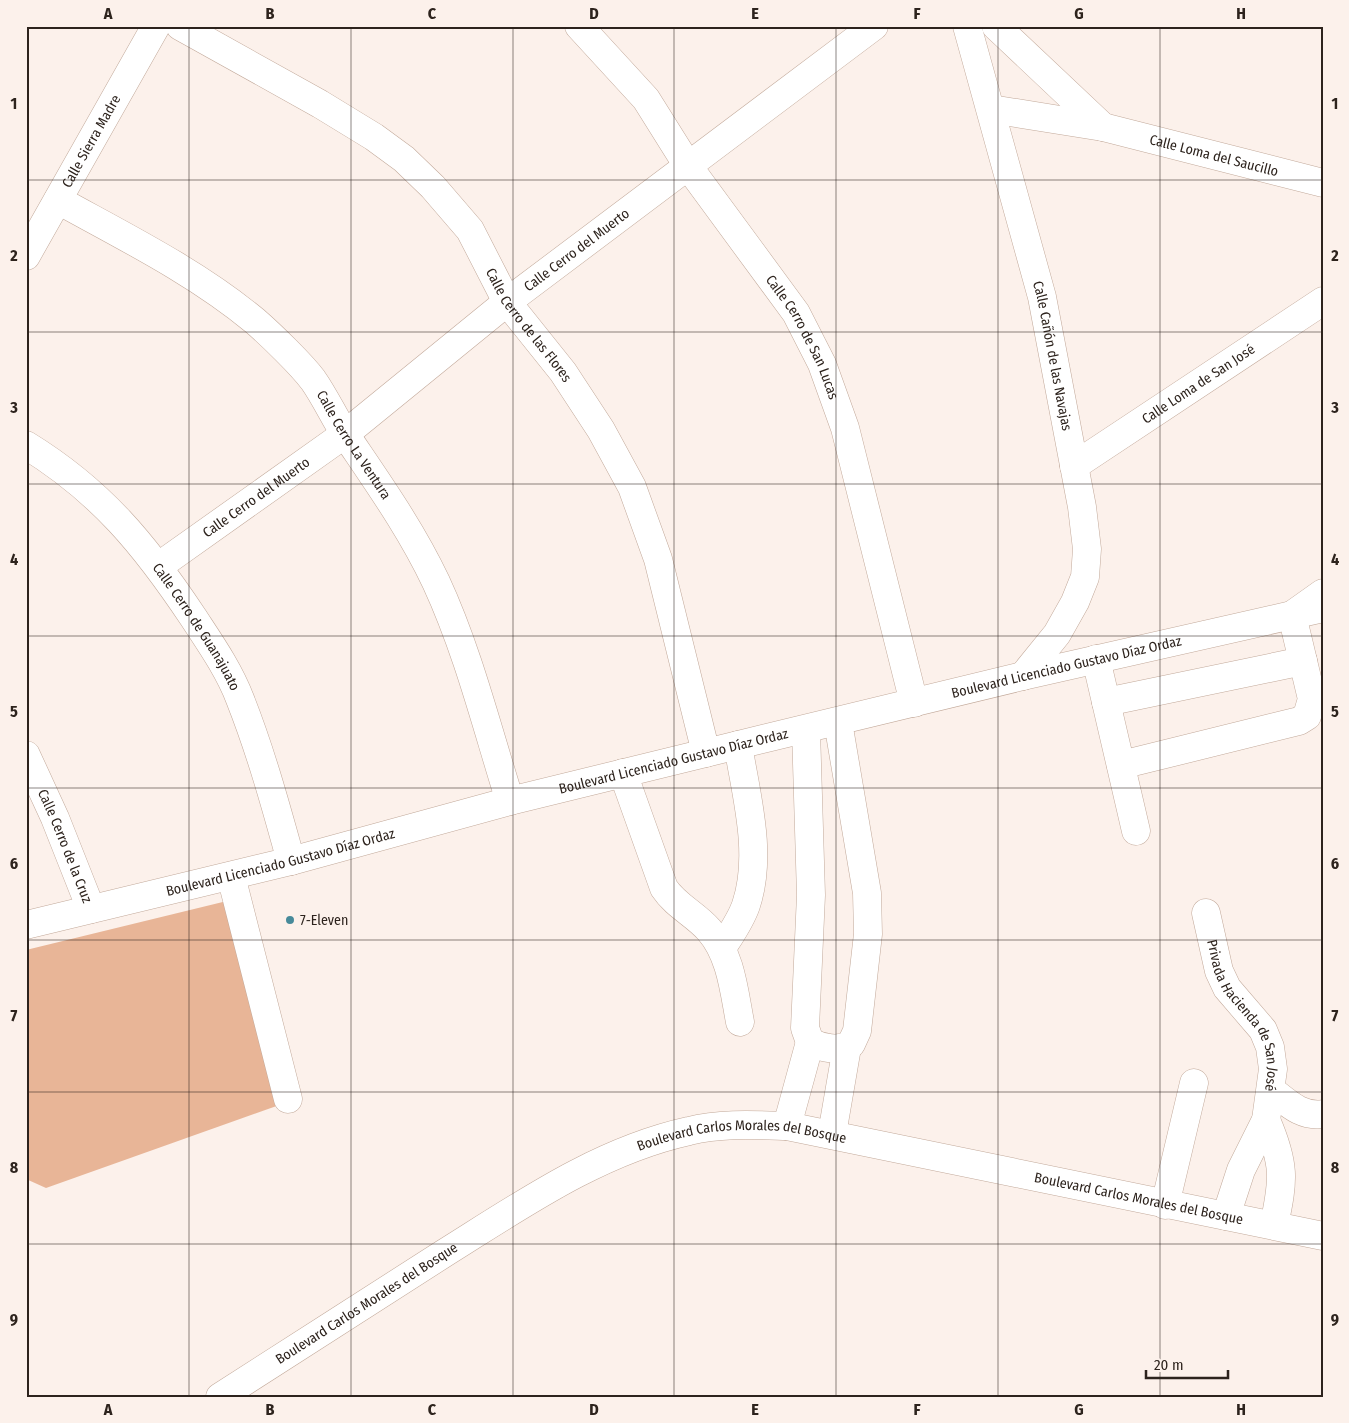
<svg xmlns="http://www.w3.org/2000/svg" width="1349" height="1423" viewBox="0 0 1349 1423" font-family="'Fira Sans Condensed',sans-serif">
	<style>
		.green { fill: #e8b597 }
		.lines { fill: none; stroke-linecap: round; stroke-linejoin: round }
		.minor-casing { stroke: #c2a99a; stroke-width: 29 }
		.major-casing { stroke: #c2a99a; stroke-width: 29 }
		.minor { stroke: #fff; stroke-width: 28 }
		.major { stroke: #fff; stroke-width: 28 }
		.grid { fill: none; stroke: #2d231d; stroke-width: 1; stroke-opacity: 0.55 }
		.poi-dot { fill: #478a9a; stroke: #fcf1eb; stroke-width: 2 }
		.labels { text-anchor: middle; stroke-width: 4.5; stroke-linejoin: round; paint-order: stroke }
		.street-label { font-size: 14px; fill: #2d231d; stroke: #fcf1eb }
		.poi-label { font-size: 14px; fill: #2d231d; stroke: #fcf1eb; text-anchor: start }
		.neatline { fill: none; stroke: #2d231d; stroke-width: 2 }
		.grid-label { font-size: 16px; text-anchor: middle; font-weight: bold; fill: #2d231d }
	</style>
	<rect width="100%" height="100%" fill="#fcf1eb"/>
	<path class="green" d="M 231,900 L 285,1103 L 46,1188 L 26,1179 L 26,950 Z"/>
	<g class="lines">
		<defs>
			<g id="minor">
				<path id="s1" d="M 180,26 L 320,104 L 374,137 L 404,159 L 433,187 L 470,230 L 507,302 L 563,372 L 601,430 L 632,487 L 658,559 L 706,753"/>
				<path id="s2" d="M 579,26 L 646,99 L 688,166 L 796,313 L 822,364 L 845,428 L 914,703"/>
				<path id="s3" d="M 967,26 L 1042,297 L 1082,507 L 1087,549 L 1085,577 L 1075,602 L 1057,634 L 1023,676"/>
				<path d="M 996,26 L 1103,127"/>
				<path id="s4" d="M 991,109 L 1103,127 L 1323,183"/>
				<path id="s5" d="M 58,200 C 125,237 196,272 255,321 C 271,335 301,364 313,380 C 325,397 334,417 345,434 C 378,483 411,529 436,582 C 468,651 487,728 510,801"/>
				<path id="s6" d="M 26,256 L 156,26"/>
				<path id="s7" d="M 26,445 C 101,491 145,545 193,617 C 210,643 229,670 240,699 C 261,752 276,807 291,861"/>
				<path id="s8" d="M 1074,466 L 1323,301"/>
				<path id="s9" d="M 159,566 L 345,434 L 507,302 L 874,26"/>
				<path d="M 1096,659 L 1136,831"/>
				<path d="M 1106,702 L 1303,661"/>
				<path d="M 806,730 L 811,895 L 805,1028 L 810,1042 C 822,1048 839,1052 851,1044 L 857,1031 L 868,934 L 867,893 L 838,722"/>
				<path id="s10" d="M 26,755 L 55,818 L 91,909"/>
				<path d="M 1121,765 L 1299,721 L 1307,716 L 1312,699 L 1292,615 L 1323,593"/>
				<path d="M 623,773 L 664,888 C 676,906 695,914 709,930 C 731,955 734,991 740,1022"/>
				<path d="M 231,876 L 288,1099"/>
				<path id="s11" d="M 1206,913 L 1219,971 L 1227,988 L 1263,1030 L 1270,1047 L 1273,1069 L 1266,1120 L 1241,1170 L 1226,1216"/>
				<path d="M 722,948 C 731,934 741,920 746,905 C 763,854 746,795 738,745"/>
				<path d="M 1271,1090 C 1288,1103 1301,1117 1323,1114"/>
				<path d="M 1266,1120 C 1285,1164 1284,1179 1274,1225"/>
				<path d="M 787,1126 L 810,1042"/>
				<path d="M 832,1134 L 847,1047"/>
				<path d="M 1165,1205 L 1194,1083"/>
				<path id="s12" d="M 220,1397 C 294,1349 369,1302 443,1254 C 520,1206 598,1151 689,1131 C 721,1123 754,1125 787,1126 L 1323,1236"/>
			</g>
			<g id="major">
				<path id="s13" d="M 26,925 L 291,861 L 510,801 L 738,745 L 1023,676 L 1323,608"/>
			</g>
		</defs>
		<use href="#minor" class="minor-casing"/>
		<use href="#major" class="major-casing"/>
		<use href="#minor" class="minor"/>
		<use href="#major" class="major"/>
	</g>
	<path class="grid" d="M 189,26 L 189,1397M 351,26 L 351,1397M 513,26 L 513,1397M 674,26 L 674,1397M 836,26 L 836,1397M 998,26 L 998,1397M 1160,26 L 1160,1397M 26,180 L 1323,180M 26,332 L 1323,332M 26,484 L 1323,484M 26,636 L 1323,636M 26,788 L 1323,788M 26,940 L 1323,940M 26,1092 L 1323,1092M 26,1244 L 1323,1244"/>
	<circle class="poi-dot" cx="290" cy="920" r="5"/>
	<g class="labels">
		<g class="street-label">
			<text dy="5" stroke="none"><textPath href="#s6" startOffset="132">Calle Sierra Madre</textPath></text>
			<text dy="5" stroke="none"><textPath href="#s4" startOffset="228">Calle Loma del Saucillo</textPath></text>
			<text dy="5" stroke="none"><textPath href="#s9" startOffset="524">Calle Cerro del Muerto</textPath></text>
			<text dy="5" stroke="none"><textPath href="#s1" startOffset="470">Calle Cerro de las Flores</textPath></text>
			<text dy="5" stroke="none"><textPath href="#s2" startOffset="385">Calle Cerro de San Lucas</textPath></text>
			<text dy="5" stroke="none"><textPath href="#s3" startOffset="341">Calle Cañón de las Navajas</textPath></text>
			<text dy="5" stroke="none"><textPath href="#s8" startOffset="149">Calle Loma de San José</textPath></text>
			<text dy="5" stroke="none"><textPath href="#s5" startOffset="391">Calle Cerro La Ventura</textPath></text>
			<text dy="5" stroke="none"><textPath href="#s9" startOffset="119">Calle Cerro del Muerto</textPath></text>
			<text dy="5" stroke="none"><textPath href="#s7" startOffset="252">Calle Cerro de Guanajuato</textPath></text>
			<text dy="5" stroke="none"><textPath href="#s13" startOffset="1072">Boulevard Licenciado Gustavo Díaz Ordaz</textPath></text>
			<text dy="5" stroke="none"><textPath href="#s13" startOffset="668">Boulevard Licenciado Gustavo Díaz Ordaz</textPath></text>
			<text dy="5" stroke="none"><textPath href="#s10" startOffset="99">Calle Cerro de la Cruz</textPath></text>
			<text dy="5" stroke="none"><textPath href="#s13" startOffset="262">Boulevard Licenciado Gustavo Díaz Ordaz</textPath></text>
			<text dy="5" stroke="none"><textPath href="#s11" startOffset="112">Privada Hacienda de San José</textPath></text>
			<text dy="5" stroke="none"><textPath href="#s12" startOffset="594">Boulevard Carlos Morales del Bosque</textPath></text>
			<text dy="5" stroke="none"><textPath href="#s12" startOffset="999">Boulevard Carlos Morales del Bosque</textPath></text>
			<text dy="5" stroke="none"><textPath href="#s12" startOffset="174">Boulevard Carlos Morales del Bosque</textPath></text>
		</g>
		<g class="poi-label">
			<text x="300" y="925">7-Eleven</text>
		</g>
	</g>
	<rect width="1349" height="1423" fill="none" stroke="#fcf1eb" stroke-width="55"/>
	<path d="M1146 1370v8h82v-8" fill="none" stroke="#2d231d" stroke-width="2.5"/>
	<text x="1154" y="1370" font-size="15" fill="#2d231d" stroke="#fcf1eb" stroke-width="4" paint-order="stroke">20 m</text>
	<rect x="28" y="28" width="1294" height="1368" class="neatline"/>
	<g class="grid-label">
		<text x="108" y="19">A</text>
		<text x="270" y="19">B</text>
		<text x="432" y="19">C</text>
		<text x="594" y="19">D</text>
		<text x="755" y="19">E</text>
		<text x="917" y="19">F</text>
		<text x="1079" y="19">G</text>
		<text x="1241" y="19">H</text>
		<text x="14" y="109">1</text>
		<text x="1335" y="109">1</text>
		<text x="14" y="261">2</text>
		<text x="1335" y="261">2</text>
		<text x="14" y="413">3</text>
		<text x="1335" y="413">3</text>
		<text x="14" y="565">4</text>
		<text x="1335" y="565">4</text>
		<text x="14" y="717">5</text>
		<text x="1335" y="717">5</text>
		<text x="14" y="869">6</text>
		<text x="1335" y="869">6</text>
		<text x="14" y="1021">7</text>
		<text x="1335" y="1021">7</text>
		<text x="14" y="1173">8</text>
		<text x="1335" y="1173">8</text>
		<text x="14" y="1325">9</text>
		<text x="1335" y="1325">9</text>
		<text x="108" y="1415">A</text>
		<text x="270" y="1415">B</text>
		<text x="432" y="1415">C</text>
		<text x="594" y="1415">D</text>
		<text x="755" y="1415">E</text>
		<text x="917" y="1415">F</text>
		<text x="1079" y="1415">G</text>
		<text x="1241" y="1415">H</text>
	</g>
</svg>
